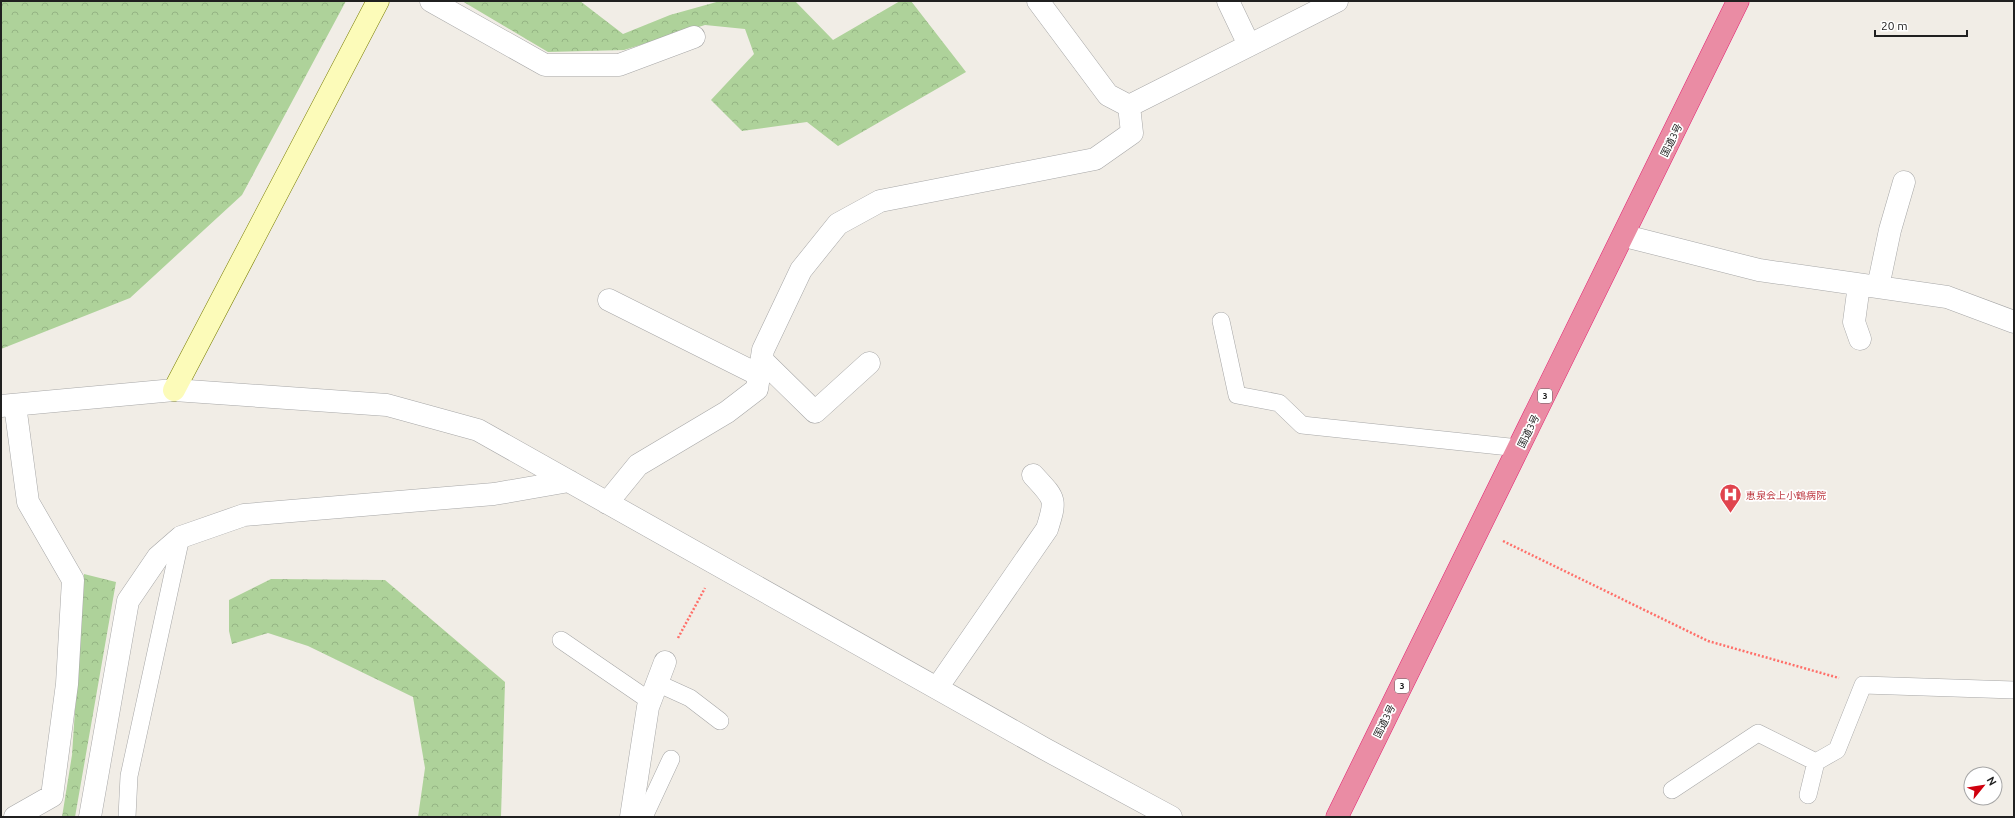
<svg xmlns="http://www.w3.org/2000/svg" width="2015" height="818" viewBox="0 0 2015 818" font-family="Ubuntu,'Noto Sans JP',sans-serif">
	<style>
		.forest { fill: url(#forest-crowns) }
		.lines { fill: none; stroke-linecap: round; stroke-linejoin: round }
		.lane-casing { stroke: #a7a7a7; stroke-width: 18 }
		.street-casing { stroke: #a7a7a7; stroke-width: 23 }
		.secondary-casing { stroke: #787d01; stroke-width: 23 }
		.highway-casing { stroke: #e22070; stroke-width: 23 }
		.path { stroke: #ff6f69; stroke-width: 2.5; stroke-dasharray: 2 2; stroke-linecap: butt }
		.lane { stroke: #fff; stroke-width: 17 }
		.street { stroke: #fff; stroke-width: 22 }
		.secondary { stroke: #fcfbb9; stroke-width: 22 }
		.highway { stroke: #ea8ca4; stroke-width: 22 }
		.labels { text-anchor: middle; stroke-width: 3.5; stroke-linejoin: round; paint-order: stroke }
		.shield { fill: #fff; stroke: #636363; stroke-width: 1 }
		.shield-label { font-size: 9px; font-weight: bold; fill: #202020 }
		.street-label { font-size: 10px; fill: #202020; stroke: #fff }
		.health-label { font-size: 10px; fill: #be3a42; stroke: #fff; text-anchor: start }
	</style>
	<defs>
		<pattern id="forest-crowns" width="20" height="18" patternUnits="userSpaceOnUse"><rect width="20" height="18" fill="#aed29a"/><path d="M2 6a3 3 0 1 1 6 0M12 15a3 3 0 1 1 6 0" fill="none" stroke="#95b484"/></pattern>
	</defs>
	<rect width="100%" height="100%" fill="#f1ede6"/>
	<path class="forest" d="M 1,1 L 346,1 L 242,195 L 130,298 L 1,349 Z
		M 462,1 L 580,1 L 623,34 L 670,15 L 720,1 L 795,1 L 833,40 L 900,1 L 911,1 L 966,72 L 838,146 L 807,122 L 742,131 L 711,100 L 754,54 L 745,29 L 705,25 L 624,50 L 548,52 Z
		M 84,574 L 116,582 L 75,817 L 62,817 L 72,755 Z
		M 271,579 L 385,580 L 505,682 L 501,817 L 418,817 L 425,768 L 413,697 L 308,646 L 268,633 L 232,644 L 229,631 L 229,600 Z"/>
	<g class="lines">
		<defs>
			<path id="lane" d="M 1221,321 L 1237,395 L 1279,403 L 1302,425 L 1519,448
				M 561,640 L 650,701
				M 657,683 L 690,698 L 720,721
				M 1672,790 L 1758,733 L 1816,762
				M 1808,795 L 1816,762 L 1837,750 L 1863,685 L 2014,690
				M 127,817 L 129,776 L 181,537
				M 644,817 L 671,759"/>
			<path id="street" d="M 431,1 L 545,65 L 619,65 L 694,37
				M 1038,1 L 1108,95 L 1129,106 L 1337,1
				M 1228,1 L 1249,45
				M 1625,236 L 1759,270 L 1947,297 L 2014,322
				M 1859,285 L 1854,322 L 1860,339
				M 1878,287 L 1890,230 L 1904,182
				M 609,300 L 759,375
				M 762,360 L 815,412 L 869,363
				M 1,406 L 174,390 L 387,405 L 478,430 L 1045,749 L 1171,817
				M 607,503 L 638,465 L 727,412 L 757,389 L 763,350 L 801,270 L 838,224 L 880,201 L 1095,159 L 1132,133 L 1129,106
				M 937,688 L 1047,529 C 1057,498 1055,499 1033,475
				M 15,817 L 52,796 L 67,684 L 73,580 L 28,502 L 15,405
				M 90,817 L 128,601 L 158,557 L 181,537 L 244,515 L 494,494 L 569,481
				M 631,817 L 648,707 L 665,662"/>
			<path id="secondary" d="M 174,390 L 378,1"/>
			<path id="highway" d="M 1337,817 L 1738,1"/>
		</defs>
		<use href="#lane" class="lane-casing"/>
		<use href="#street" class="street-casing"/>
		<use href="#secondary" class="secondary-casing"/>
		<use href="#highway" class="highway-casing"/>
		<path class="path" d="M 1503,541 L 1708,641 L 1839,678
			M 678,638 L 705,588"/>
		<use href="#lane" class="lane"/>
		<use href="#street" class="street"/>
		<use href="#secondary" class="secondary"/>
		<use href="#highway" class="highway"/>
	</g>
	<defs>
		<symbol id="hospital-pin" viewBox="-11 -11 22 30"><path d="M0 17L-7.5 6A9.5 9.5 0 1 1 7.5 6Z" fill="#e0444e" stroke="#fff"/><path d="M-5-5h3v3.5h4V-5h3V5h-3V1.5h-4V5h-3Z" fill="#fff"/></symbol>
	</defs>
	<g fill-rule="evenodd">
		<use href="#hospital-pin" x="1718" y="482" width="25" height="34"/>
	</g>
	<g class="labels">
		<g class="shield">
			<rect x="1538" y="389" width="14" height="14" rx="3"/>
			<rect x="1395" y="679" width="14" height="14" rx="3"/>
		</g>
		<g class="shield-label">
			<text x="1545" y="399">3</text>
			<text x="1402" y="689">3</text>
		</g>
		<g class="street-label">
			<text transform="translate(1671 140) rotate(-64)" y="4">国道3号</text>
			<text transform="translate(1528 431) rotate(-64)" y="4">国道3号</text>
			<text transform="translate(1384 721) rotate(-64)" y="4">国道3号</text>
		</g>
		<g class="health-label">
			<text x="1746" y="499">恵泉会上小鶴病院</text>
		</g>
	</g>
	<rect width="2015" height="818" fill="none" stroke="#202020" stroke-width="4"/>
	<g transform="translate(1983 786) rotate(60)"><circle r="19" fill="#ffffff" stroke="#a6a6a6"/>
	<path d="M0-3L7 15L0 10L-7 15Z" fill="#d0000e"/>
	<text y="-6" font-size="11" font-weight="bold" text-anchor="middle" fill="#202020">N</text>
	</g>
	<path d="M1875 30v6h92v-6" fill="none" stroke="#202020" stroke-width="2"/>
	<text x="1881" y="30" font-size="12" fill="#202020" stroke="#ffffff" stroke-width="3" paint-order="stroke">20 m</text>
</svg>
